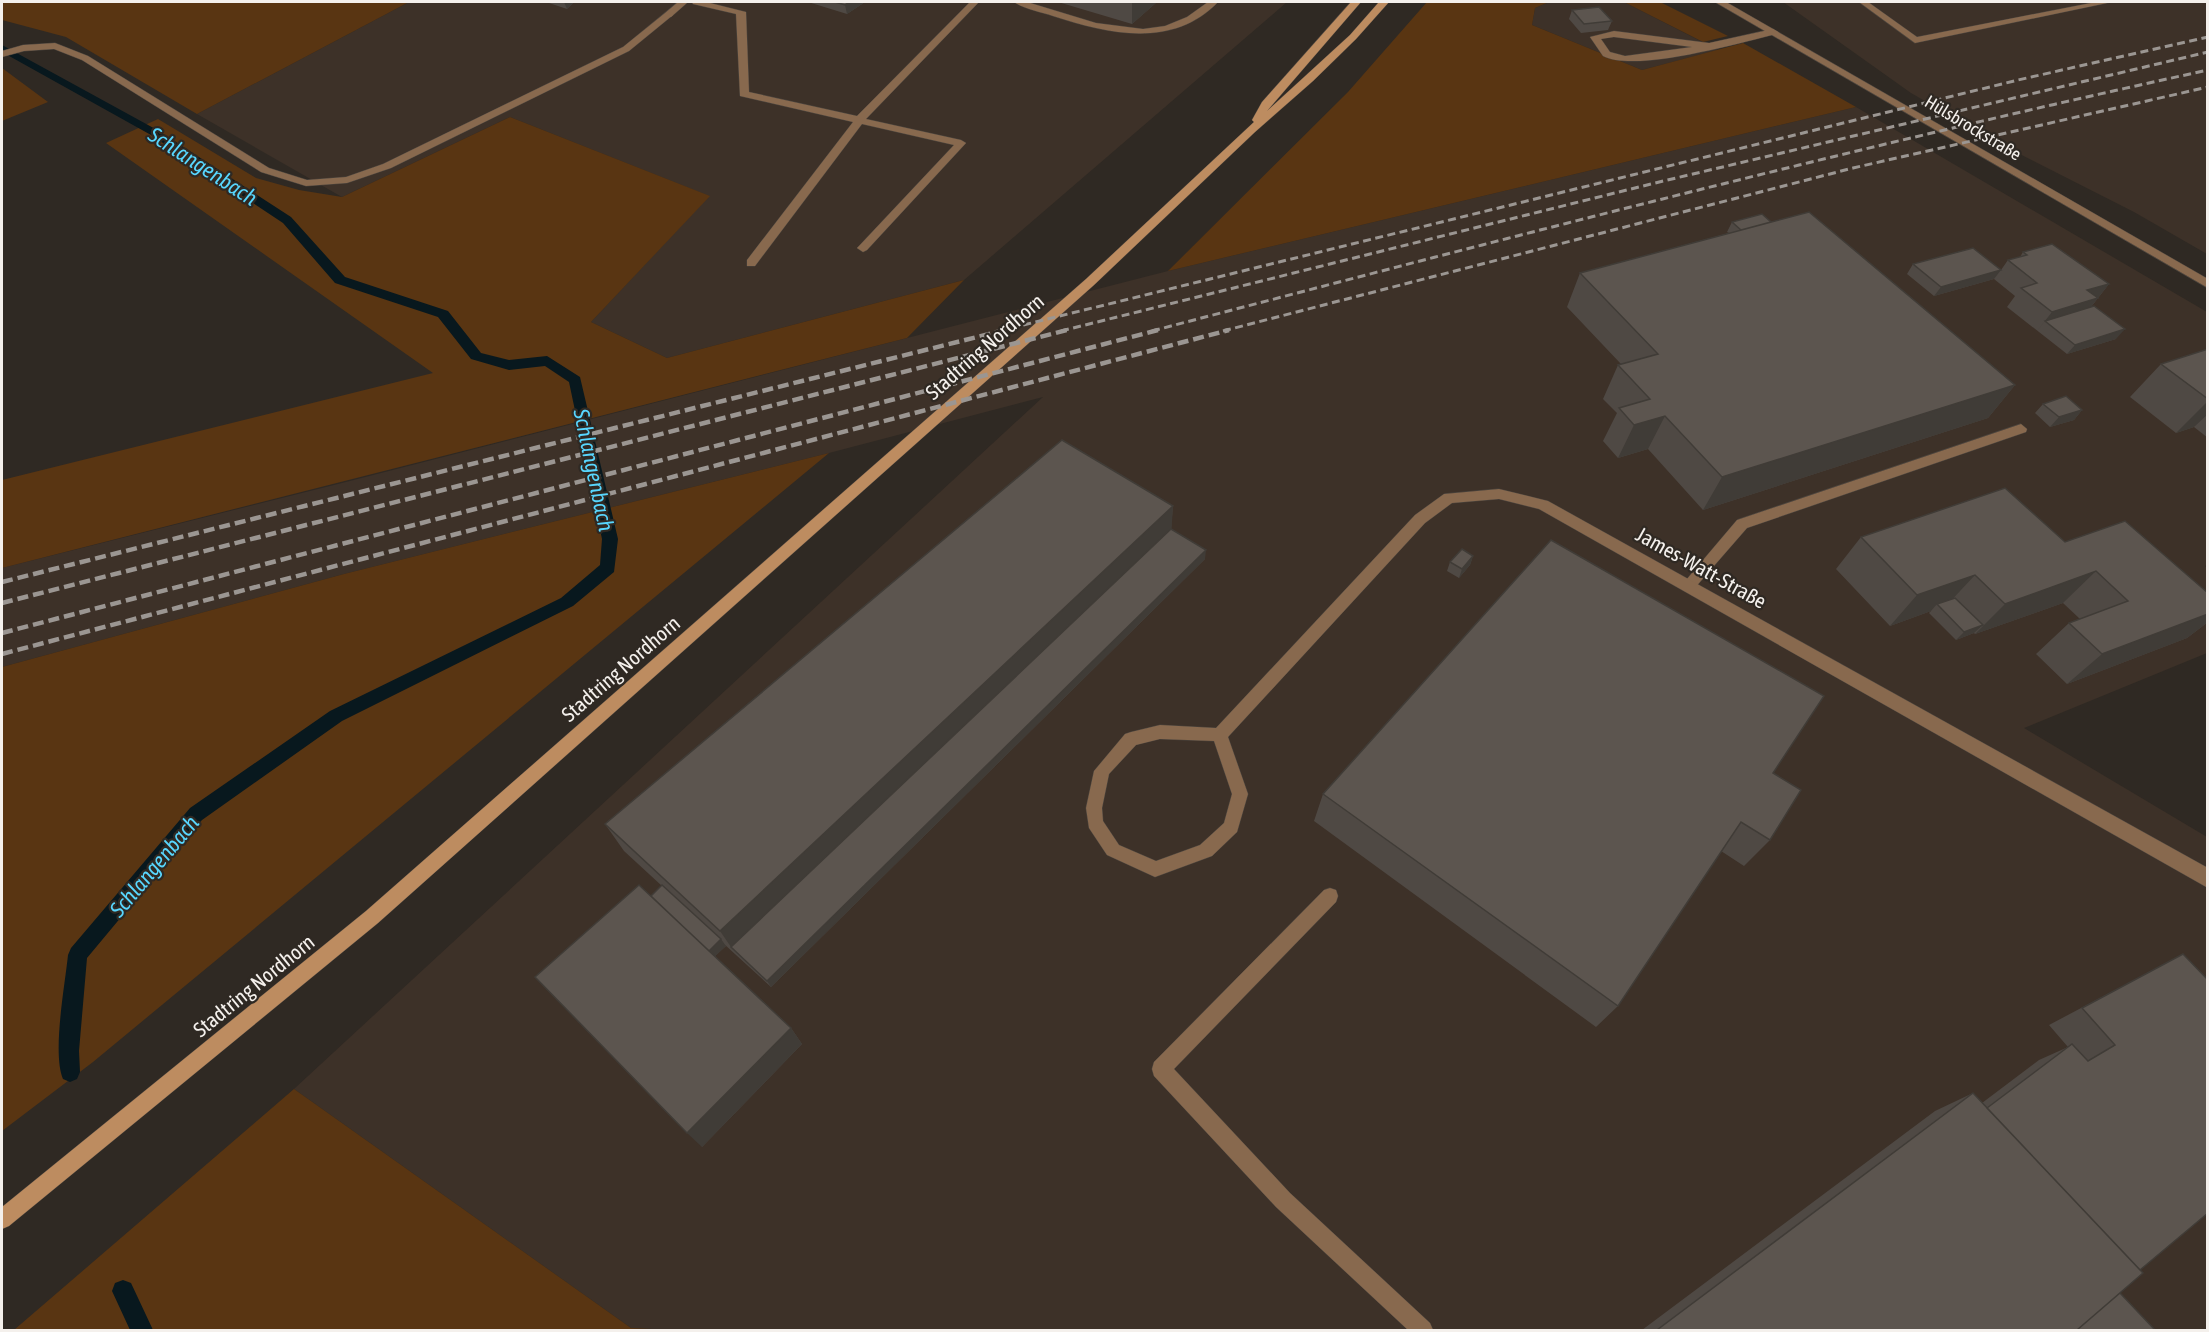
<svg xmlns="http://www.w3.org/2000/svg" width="2209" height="1332" viewBox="0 0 2209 1332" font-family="'Asap Condensed',sans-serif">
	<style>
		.built { fill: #3d3128 }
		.green { fill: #593512 }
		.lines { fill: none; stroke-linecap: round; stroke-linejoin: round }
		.stream { fill: #08181e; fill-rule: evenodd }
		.service-casing { stroke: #4b453f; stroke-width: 1 }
		.minor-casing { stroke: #4b453f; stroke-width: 1 }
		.tertiary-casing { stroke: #4b453f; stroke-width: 1 }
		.secondary-casing { stroke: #4b453f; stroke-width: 1 }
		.service { fill: #88694e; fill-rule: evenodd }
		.minor { fill: #88694e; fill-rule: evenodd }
		.tertiary { fill: #88694e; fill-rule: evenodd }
		.secondary { fill: #bd8c60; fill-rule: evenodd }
		.rail-far1 { stroke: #9b9692; stroke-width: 3; stroke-dasharray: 8 4.5; stroke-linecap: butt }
		.rail { stroke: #9b9692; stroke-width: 4.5; stroke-dasharray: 11 5; stroke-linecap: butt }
		.wall { fill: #4f4944 }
		.shaded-wall { fill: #403c37 }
		.building { fill: #5c554f; stroke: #403c37; stroke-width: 1.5 }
		.labels { text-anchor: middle; stroke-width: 4.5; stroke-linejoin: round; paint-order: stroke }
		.far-street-label { font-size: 18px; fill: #f4f0ec; stroke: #2f2923 }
		.street-label { font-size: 21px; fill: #f4f0ec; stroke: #2f2923 }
		.water-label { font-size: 22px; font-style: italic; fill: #58d6fe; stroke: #2f2923 }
	</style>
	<rect width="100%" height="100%" fill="#2f2923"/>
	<path class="built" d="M 409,2 L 1287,2 L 964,280 L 667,358 L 591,322 L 709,196 L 510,117 L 342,197 L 197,114 Z
		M 1549,2 L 1624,2 L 1718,50 L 1642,70 L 1532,25 L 1535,8 Z
		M 1783,2 L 2207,2 L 2207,254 L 2134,212 L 1998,143 L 1911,93 Z
		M 1856,107 L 2207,312 L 2208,565 L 2205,566 L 2208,569 L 2207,653 L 2024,728 L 2207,837 L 2207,1330 L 671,1330 L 631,1328 L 294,1089 L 1043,397 L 829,453 L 344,574 L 2,667 L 2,568 L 342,483 L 1168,271 Z"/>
	<path class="green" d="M 2,2 L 409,2 L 197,114 L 66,37 L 2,20 Z
		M 1427,2 L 1549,2 L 1535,8 L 1532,25 L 1642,70 L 1743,43 L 1856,107 L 1168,271 L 1348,92 Z
		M 1624,2 L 1660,2 L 1728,36 L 1703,42 Z
		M 2,68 L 48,102 L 2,121 Z
		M 510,117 L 710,196 L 591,322 L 667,358 L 964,280 L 907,338 L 2,568 L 2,480 L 433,373 L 106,143 L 158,119 L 256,178 L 299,190 L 342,197 Z
		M 829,453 L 93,1062 L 2,1131 L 2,667 L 344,574 Z
		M 294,1089 L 631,1328 L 671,1330 L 14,1330 Z"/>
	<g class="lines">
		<path class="stream" d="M 2,45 L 159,131 L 291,217 L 345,277 L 448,311 L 481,353 L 509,360 L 547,356 L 580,377 L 618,539 L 614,572 L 573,606 L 342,721 L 202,820 L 87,958 L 79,1051 L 80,1072 L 77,1079 L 70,1082 L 63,1079 C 52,1053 65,985 68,955 L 71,948 L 190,808 L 330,711 L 561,598 L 600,565 L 602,539 L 569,382 L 545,366 L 509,370 L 471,359 L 438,317 L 335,283 L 283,223 L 151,135 L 2,52 Z
			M 123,1280 L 131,1283 L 153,1330 L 130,1330 L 112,1291 L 115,1283 Z"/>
		<defs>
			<path id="service" d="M 692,2 L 706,2 L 746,12 L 749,92 L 857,116 L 970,2 L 979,2 L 866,119 L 961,140 L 966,143 L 867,250 L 863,252 L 857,248 L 859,246 L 954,145 L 862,124 L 755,266 L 747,266 L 747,260 L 853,122 L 740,96 L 736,14 L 693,4 Z
				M 1014,2 L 1027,2 L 1096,23 L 1143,29 L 1165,26 L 1187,17 L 1208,2 L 1218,2 C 1173,49 1108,34 1053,16 C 1041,12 1024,9 1014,2 Z
				M 1859,2 L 1868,2 L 1917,37 L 2096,2 L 2112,2 L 1915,43 Z
				M 665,13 L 673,15 L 629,51 L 391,168 L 347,183 L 306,186 L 261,172 L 82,60 L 54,49 L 24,51 L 2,57 L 2,51 L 23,45 L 55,43 L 88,56 L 269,168 L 307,180 L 346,177 L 383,164 L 623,47 Z
				M 1773,29 L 1778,32 L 1776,34 C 1739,43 1635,73 1603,56 L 1590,37 L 1614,31 L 1709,43 ZM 1614,37 L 1692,47 L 1625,56 L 1610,52 L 1601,39 Z
				M 2021,424 L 2027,429 L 2026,432 L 1747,528 L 1693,590 L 1683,590 L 1681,586 L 1737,520 Z
				M 1330,888 L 1336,890 L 1338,896 L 1336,902 L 1174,1069 L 1290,1193 L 1430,1323 L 1433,1330 L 1408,1330 L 1276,1207 L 1154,1076 L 1152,1069 L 1154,1062 L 1324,890 Z"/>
			<path id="minor" d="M 678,2 L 688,2 L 671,17 L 665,17 L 665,13 Z
				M 1499,489 L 1548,501 L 2208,868 L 2208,888 L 1539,509 L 1499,499 L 1452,503 L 1425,523 L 1228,737 L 1248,794 L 1237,832 L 1212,856 L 1155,877 L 1107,855 L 1089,828 L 1086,808 L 1094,771 L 1125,734 L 1131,732 L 1160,725 L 1216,728 L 1415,515 L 1444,494 ZM 1160,739 L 1214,741 L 1232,794 L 1224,823 L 1200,845 L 1156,861 L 1119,845 L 1103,821 L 1102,808 L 1109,774 L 1136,745 Z"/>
			<path id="tertiary" d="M 1715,2 L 1726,2 L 2208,279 L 2208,288 Z"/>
			<path id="secondary" d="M 1351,2 L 1361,2 L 1267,111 L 1350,35 L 1379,2 L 1389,2 L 1356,39 L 1313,81 L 1255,132 L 1094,285 L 378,923 L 9,1226 L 2,1229 L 2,1207 L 366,911 L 1086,279 L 1254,122 L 1252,120 L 1262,102 Z"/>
		</defs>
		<use href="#service" class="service-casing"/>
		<use href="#minor" class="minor-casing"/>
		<use href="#tertiary" class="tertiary-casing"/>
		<use href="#secondary" class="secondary-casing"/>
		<use href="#service" class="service"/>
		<use href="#minor" class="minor"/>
		<use href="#tertiary" class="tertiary"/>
		<use href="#secondary" class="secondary"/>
		<path class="rail-far1" d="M 999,331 L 2018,80 L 2208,37
			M 1061,331 L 1655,183 L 2208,52
			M 1152,331 C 1503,239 1854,147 2208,70
			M 1223,331 L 1853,168 L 2208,87"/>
		<path class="rail" d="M 2,582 L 1005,330
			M 2,603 L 1067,330
			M 2,633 L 1158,330
			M 2,654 L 1229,330"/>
	</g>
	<path class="wall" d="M 546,2 L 574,2 L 567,9 Z
		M 808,2 L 865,2 L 847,14 Z
		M 1058,2 L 1157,2 L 1132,24 Z
		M 1572,10 L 1612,21 L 1608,30 L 1581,33 L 1569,19 Z
		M 1732,222 L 1771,222 L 2015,385 L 1988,418 L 1703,510 L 1648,449 L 1618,458 L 1603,441 L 1617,413 L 1603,399 L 1618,365 L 1621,364 L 1567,307 L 1580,273 L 1729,233 L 1727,232 Z
		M 2023,252 L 2109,284 L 2091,307 L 2116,339 L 2067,354 L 2007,307 L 2015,296 L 1994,279 L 1934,296 L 1907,274 L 1913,264 L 2001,270 L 2008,260 L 2020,257 Z
		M 2208,349 L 2208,438 L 2194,427 L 2176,433 L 2130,397 L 2161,364 Z
		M 2043,404 L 2082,410 L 2074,420 L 2050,427 L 2035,413 Z
		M 1173,506 L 1171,529 L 1205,559 L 771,987 L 724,944 L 726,946 L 715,956 L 791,1028 L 802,1044 L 702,1147 L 651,896 L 662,886 L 624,851 L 605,824 Z
		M 1861,537 L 2065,542 L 2208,593 L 2208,622 L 2187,638 L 2067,684 L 2036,654 L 2069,623 L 2080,619 L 2063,603 L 1975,634 L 1974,633 L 1956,640 L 1929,613 L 1931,611 L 1890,626 L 1836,569 Z
		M 1473,556 L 1470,565 L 1459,578 L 1447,571 L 1450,562 Z
		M 1773,773 L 1770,840 L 1744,866 L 1721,851 L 1618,1006 L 1596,1027 L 1314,821 L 1323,794 Z
		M 2183,954 L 2140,1270 L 2120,1293 L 2155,1330 L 1642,1330 L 1935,1111 L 1973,1093 L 1982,1103 L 2039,1060 L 2068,1047 L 2049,1025 Z"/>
	<path class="shaded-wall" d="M 564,2 L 574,2 L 567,9 Z
		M 850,2 L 865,2 L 847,14 L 845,5 Z
		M 1132,2 L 1157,2 L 1132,24 Z
		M 2001,270 L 1994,279 L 1934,296 L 1941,287 Z
		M 2109,284 L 2083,317 L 2045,321 L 2037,331 L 2052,312 L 2087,290 Z
		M 2125,329 L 2116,339 L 2067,354 L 2075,345 Z
		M 2015,385 L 1988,418 L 1703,510 L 1722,477 Z
		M 2208,401 L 2208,414 L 2194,427 L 2176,433 Z
		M 2082,410 L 2074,420 L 2050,427 L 2059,417 Z
		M 1665,416 L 1648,449 L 1618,458 L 1634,425 Z
		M 1173,506 L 1171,538 L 731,947 L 720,931 Z
		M 1206,550 L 1205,559 L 771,987 L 767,981 Z
		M 1473,556 L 1470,565 L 1459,578 L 1462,569 Z
		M 2096,571 L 2063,603 L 1975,634 L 2005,604 Z
		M 1975,575 L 1946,606 L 1937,604 L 1931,611 L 1890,626 L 1917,595 Z
		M 2208,614 L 2208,622 L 2187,638 L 2067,684 L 2102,654 Z
		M 1983,625 L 1974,633 L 1956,640 L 1964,632 Z
		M 721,939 L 726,946 L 711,960 L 707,953 Z
		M 791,1028 L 802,1044 L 702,1147 L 687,1133 Z"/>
	<path class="building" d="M 835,2 L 850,2 L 845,5 Z
		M 1599,7 L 1612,21 L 1584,24 L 1572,10 Z
		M 1809,212 L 2015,385 L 1722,477 L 1665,416 L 1634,425 L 1619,408 L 1650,399 L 1618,365 L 1658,354 L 1580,273 Z
		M 1762,214 L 1771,222 L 1741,230 L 1732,222 Z
		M 2052,244 L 2109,284 L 2087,290 L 2098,298 L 2052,312 L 2021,288 L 2037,283 L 2008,260 L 2027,255 L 2023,252 Z
		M 1973,248 L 2001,270 L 1941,287 L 1913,264 Z
		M 2094,306 L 2125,329 L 2075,345 L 2045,321 Z
		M 2208,349 L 2208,399 L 2161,364 Z
		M 2066,396 L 2082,410 L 2059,417 L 2043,404 Z
		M 1062,440 L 1173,506 L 720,931 L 605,824 Z
		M 2005,488 L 2065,542 L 2125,521 L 2208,593 L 2208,614 L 2102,654 L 2069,623 L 2128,601 L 2096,571 L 2005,604 L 1975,575 L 1917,595 L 1861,537 Z
		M 1171,529 L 1206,550 L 767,981 L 731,947 Z
		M 1551,540 L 1824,696 L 1773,773 L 1801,790 L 1770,840 L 1741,822 L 1618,1006 L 1323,794 Z
		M 1462,549 L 1473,556 L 1462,569 L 1450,562 Z
		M 1955,598 L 1983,625 L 1964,632 L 1937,604 Z
		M 639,885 L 791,1028 L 687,1133 L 535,977 Z
		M 662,885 L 721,939 L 709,951 L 651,896 Z
		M 2183,954 L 2208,980 L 2208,1213 L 2140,1270 L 1987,1108 L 2072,1044 L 2088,1061 L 2115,1045 L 2082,1008 Z
		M 1973,1093 L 2143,1273 L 2077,1330 L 1657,1330 Z
		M 2120,1293 L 2155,1330 L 2077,1330 Z"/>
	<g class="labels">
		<g class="far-street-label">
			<text transform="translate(1973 128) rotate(31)" y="6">Hülsbrockstraße</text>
		</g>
		<g class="street-label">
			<text transform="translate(985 347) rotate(-41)" y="7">Stadtring Nordhorn</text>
			<text transform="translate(1701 568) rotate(29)" y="7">James-Watt-Straße</text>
			<text transform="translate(621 669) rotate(-41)" y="7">Stadtring Nordhorn</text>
			<text transform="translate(254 986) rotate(-39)" y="7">Stadtring Nordhorn</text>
		</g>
		<g class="water-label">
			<text transform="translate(203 166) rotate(33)" y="8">Schlangenbach</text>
			<text transform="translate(594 470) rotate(78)" y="8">Schlangenbach</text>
			<text transform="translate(154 866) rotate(-50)" y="8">Schlangenbach</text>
		</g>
	</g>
	<rect width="2209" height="1332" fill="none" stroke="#f4f0ec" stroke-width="6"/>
</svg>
